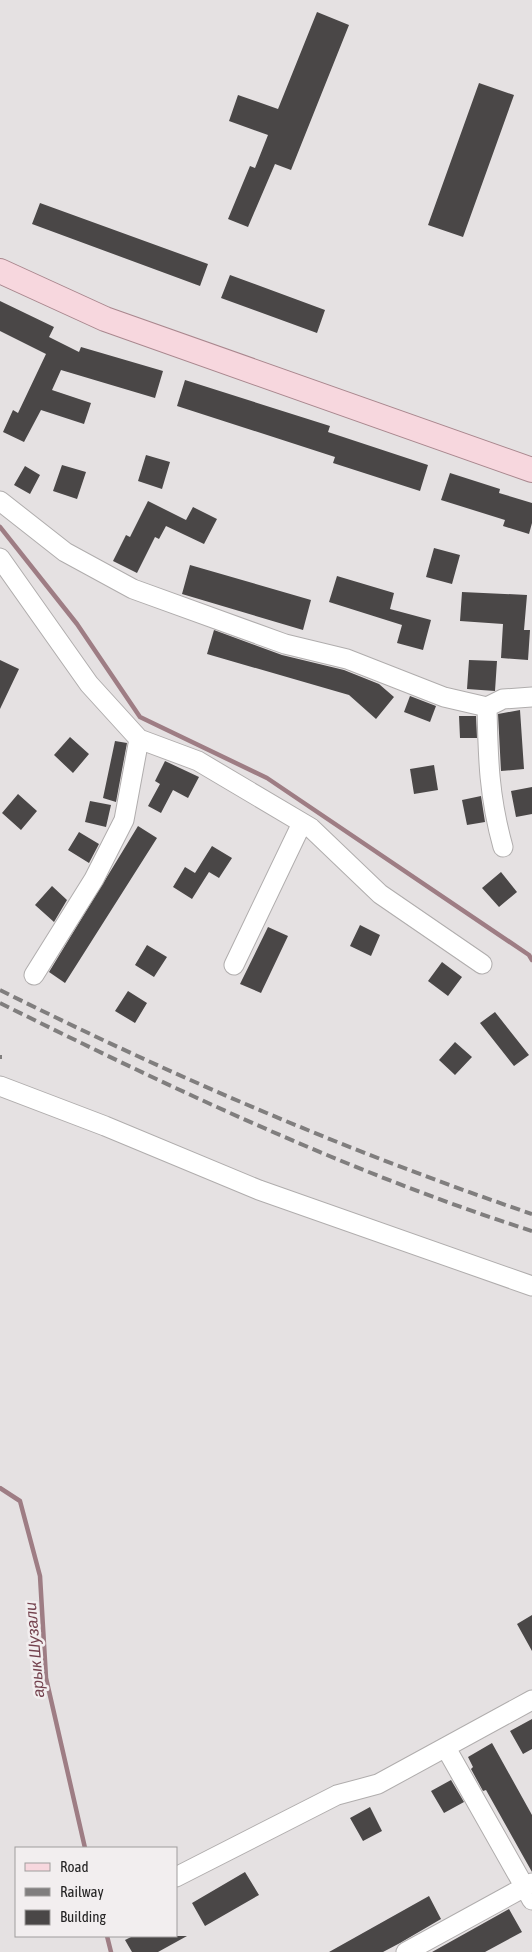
<svg xmlns="http://www.w3.org/2000/svg" width="532" height="1952" viewBox="0 0 532 1952" font-family="'Asap Condensed',sans-serif">
	<style>
		.lines { fill: none; stroke-linecap: round; stroke-linejoin: round }
		.stream { stroke: #9e7d84; stroke-width: 4.5 }
		.building { fill: #4a4747 }
		.minor-casing { stroke: #b0adad; stroke-width: 21 }
		.major-casing { stroke: #a9878e; stroke-width: 26 }
		.minor { stroke: #fff; stroke-width: 19 }
		.major { stroke: #f7d7de; stroke-width: 24 }
		.rail { stroke: #807e7e; stroke-width: 4; stroke-dasharray: 10 5; stroke-linecap: butt }
		.labels { text-anchor: middle; stroke-width: 5; stroke-linejoin: round; paint-order: stroke }
		.water-label { font-size: 16px; font-style: italic; fill: #73414d; stroke: #f2eeef }
	</style>
	<rect width="100%" height="100%" fill="#e5e1e2"/>
	<g class="lines">
		<path class="stream" d="M 0,527 L 77,624 L 140,717 L 267,778 L 529,955 L 532,960
			M 0,1488 L 20,1501 L 40,1576 L 46,1678 L 85,1848
			M 107,1936 L 111,1952"/>
	</g>
	<path class="building" d="M 317,12 L 349,25 L 291,170 L 275,164 L 248,227 L 228,219 L 250,166 L 255,168 L 268,135 L 229,121 L 238,95 L 278,109 Z
		M 479,83 L 514,95 L 463,237 L 428,225 Z
		M 40,203 L 208,264 L 200,286 L 32,224 Z
		M 230,275 L 325,310 L 317,333 L 221,298 Z
		M 0,301 L 54,327 L 49,337 L 79,352 L 81,347 L 163,371 L 155,398 L 61,370 L 52,390 L 91,403 L 84,424 L 41,410 L 24,442 L 3,432 L 13,410 L 18,413 L 46,354 L 0,331 Z
		M 185,380 L 330,426 L 328,432 L 428,465 L 420,491 L 333,463 L 335,457 L 177,406 Z
		M 146,455 L 170,462 L 162,489 L 138,481 Z
		M 62,465 L 86,472 L 77,499 L 53,491 Z
		M 25,466 L 40,475 L 30,494 L 14,485 Z
		M 450,473 L 500,489 L 499,493 L 532,503 L 532,523 L 529,534 L 503,526 L 505,520 L 441,500 Z
		M 148,501 L 186,520 L 193,507 L 217,519 L 204,544 L 166,526 L 159,539 L 155,537 L 137,573 L 113,561 L 126,535 L 130,537 Z
		M 434,548 L 460,555 L 452,584 L 426,577 Z
		M 190,565 L 311,600 L 303,630 L 182,594 Z
		M 337,576 L 394,593 L 390,609 L 431,620 L 423,650 L 397,643 L 402,625 L 329,602 Z
		M 462,592 L 527,595 L 524,630 L 530,630 L 528,660 L 501,658 L 503,624 L 460,621 Z
		M 214,630 L 282,655 L 344,670 L 379,684 L 394,697 L 376,719 L 349,695 L 207,654 Z
		M 0,660 L 19,669 L 0,709 Z
		M 469,660 L 497,661 L 495,691 L 467,689 Z
		M 410,696 L 436,706 L 430,722 L 404,712 Z
		M 520,710 L 524,769 L 501,771 L 498,714 Z
		M 459,716 L 476,716 L 477,738 L 460,738 Z
		M 70,737 L 89,754 L 73,773 L 54,755 Z
		M 115,741 L 127,743 L 116,802 L 103,798 Z
		M 165,761 L 199,777 L 188,798 L 173,790 L 161,813 L 148,806 L 160,784 L 155,781 Z
		M 434,765 L 438,790 L 414,794 L 410,769 Z
		M 532,787 L 532,814 L 516,817 L 511,791 Z
		M 18,794 L 37,811 L 21,830 L 2,813 Z
		M 481,796 L 485,822 L 467,825 L 462,800 Z
		M 90,801 L 111,805 L 106,827 L 85,822 Z
		M 138,826 L 157,838 L 65,983 L 49,972 Z
		M 79,832 L 99,844 L 89,863 L 68,850 Z
		M 212,846 L 232,858 L 219,878 L 209,872 L 192,899 L 173,887 L 185,867 L 195,873 Z
		M 501,872 L 517,892 L 499,907 L 482,888 Z
		M 52,886 L 67,900 L 54,922 L 35,905 Z
		M 360,925 L 380,935 L 371,956 L 350,946 Z
		M 268,927 L 288,936 L 261,993 L 240,984 Z
		M 147,945 L 167,957 L 154,977 L 135,965 Z
		M 442,962 L 462,977 L 448,996 L 428,981 Z
		M 128,991 L 147,1003 L 135,1023 L 115,1011 Z
		M 495,1012 L 529,1055 L 514,1066 L 480,1023 Z
		M 455,1042 L 472,1057 L 455,1075 L 439,1060 Z
		M 532,1615 L 532,1651 L 517,1624 Z
		M 532,1719 L 532,1749 L 523,1754 L 510,1731 Z
		M 492,1743 L 532,1815 L 532,1872 L 486,1790 L 483,1791 L 471,1769 L 473,1767 L 468,1757 Z
		M 451,1780 L 464,1802 L 444,1813 L 431,1791 Z
		M 370,1807 L 382,1831 L 363,1841 L 350,1818 Z
		M 245,1872 L 259,1895 L 205,1926 L 192,1903 Z
		M 429,1896 L 441,1919 L 400,1943 L 383,1952 L 329,1952 Z
		M 509,1909 L 522,1932 L 485,1952 L 432,1952 Z
		M 133,1936 L 187,1936 L 158,1952 L 132,1952 L 125,1940 Z"/>
	<g class="lines">
		<defs>
			<path id="minor" d="M 0,501 L 65,552 L 133,589 L 285,644 L 347,659 L 444,697 L 487,707 L 503,699 L 532,697
				M 0,558 L 89,684 L 139,739 L 198,761 L 311,828 L 380,894 L 482,964
				M 487,707 C 488,758 489,797 503,847
				M 234,965 L 302,823
				M 34,975 L 94,879 L 124,820 L 139,739
				M 0,1086 L 105,1126 L 259,1190 L 532,1286
				M 446,1748 L 532,1900
				M 176,1877 L 337,1795 L 378,1784 L 532,1700
				M 406,1952 L 532,1883"/>
			<path id="major" d="M 0,271 L 105,319 L 532,470"/>
		</defs>
		<use href="#minor" class="minor-casing"/>
		<use href="#major" class="major-casing"/>
		<use href="#minor" class="minor"/>
		<use href="#major" class="major"/>
		<path class="rail" d="M 0,990 C 172,1076 349,1152 532,1214
			M 0,1003 C 173,1089 348,1172 532,1231
			M 0,1057 L 2,1057"/>
	</g>
	<g class="labels">
		<g class="water-label">
			<text transform="translate(34 1650) rotate(-95)" y="6">арык Шузали</text>
		</g>
	</g>
	<rect x="15" y="1847" width="162" height="90" fill="#f2eeef" stroke="#a09d9d"/>
	<rect x="25" y="1863" width="25" height="8" fill="#f7d7de" stroke="#a09d9d"/>
	<text x="60" y="1872" font-size="15" fill="#242323">Road</text>
	<rect x="25" y="1888" width="25" height="8" fill="#807e7e" stroke="#a09d9d"/>
	<text x="60" y="1897" font-size="15" fill="#242323">Railway</text>
	<rect x="25" y="1910" width="25" height="15" fill="#4a4747" stroke="#a09d9d"/>
	<text x="60" y="1922" font-size="15" fill="#242323">Building</text>
</svg>
